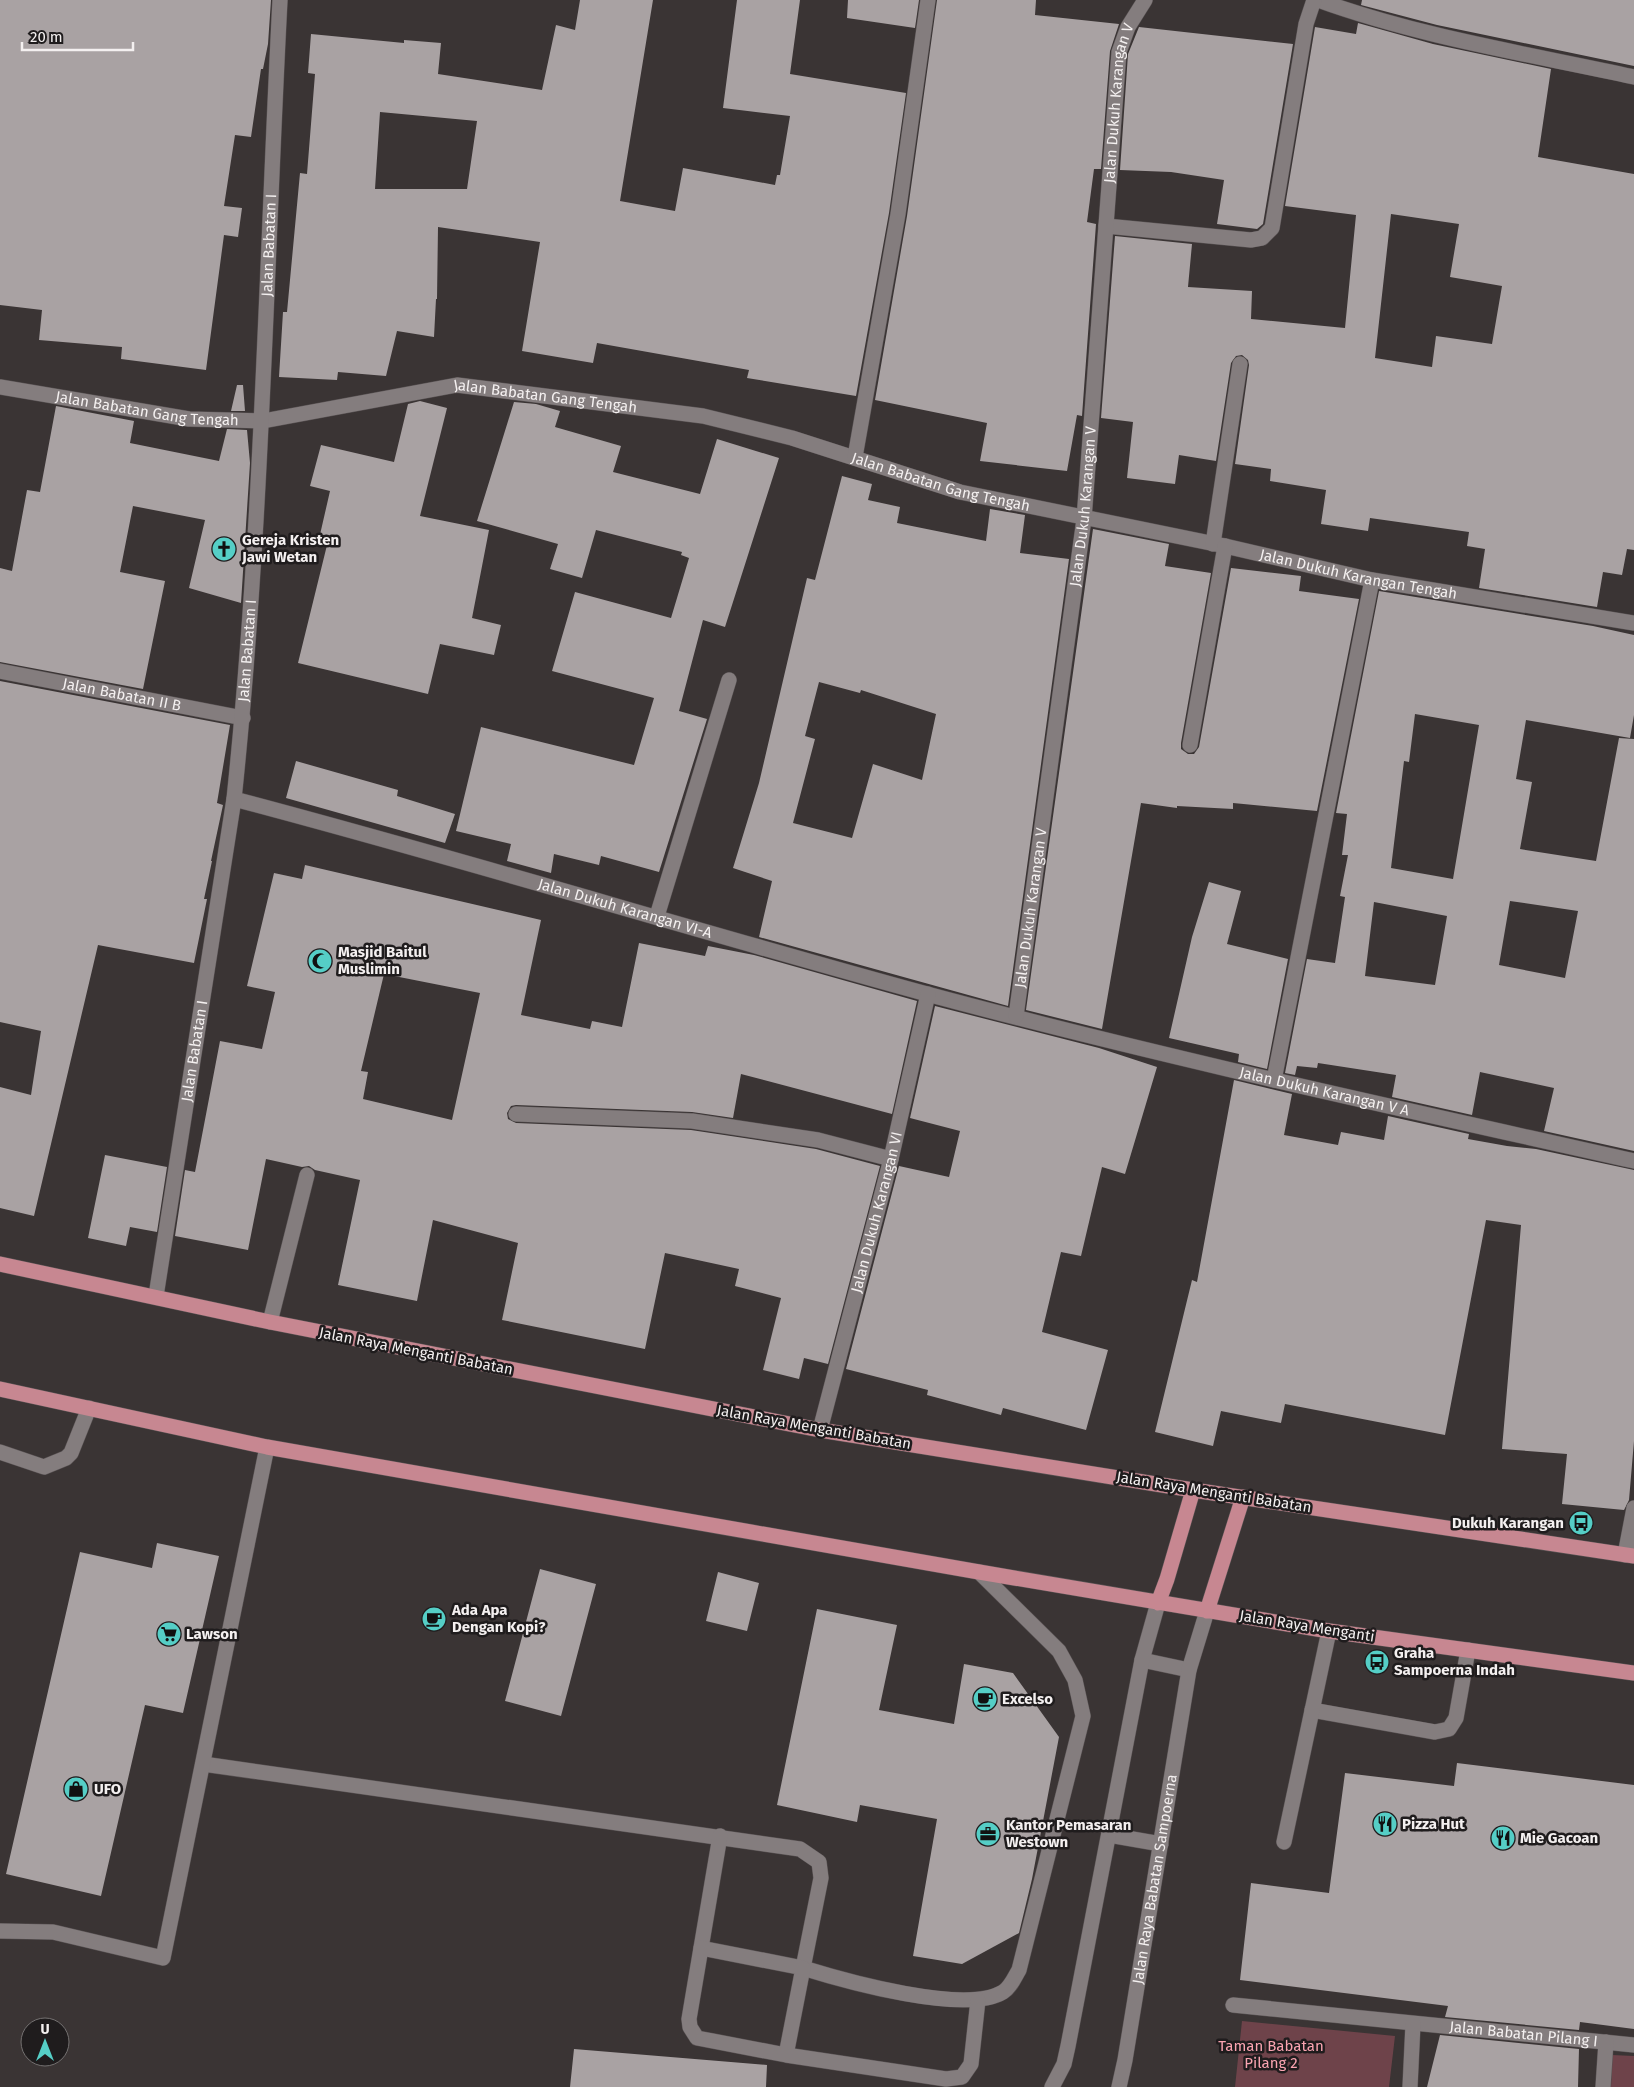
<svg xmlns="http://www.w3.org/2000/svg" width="1634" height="2087" viewBox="0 0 1634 2087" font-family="'Fira Sans',sans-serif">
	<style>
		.green { fill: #6e434a }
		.building { fill: #a9a2a3; fill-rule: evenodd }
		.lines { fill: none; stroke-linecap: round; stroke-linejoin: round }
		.minor-casing { stroke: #585253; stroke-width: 16 }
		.major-casing { stroke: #585253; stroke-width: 16 }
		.minor { stroke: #847d7e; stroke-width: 15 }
		.major { stroke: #c78791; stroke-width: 15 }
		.labels { text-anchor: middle; stroke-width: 5; stroke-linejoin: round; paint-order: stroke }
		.street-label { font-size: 15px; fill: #f4f0f0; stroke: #1f1c1d }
		.poi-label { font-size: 15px; font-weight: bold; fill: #f4f0f0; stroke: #1f1c1d; text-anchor: start }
		.park-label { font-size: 15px; fill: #faa4b1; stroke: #1f1c1d }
	</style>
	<rect width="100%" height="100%" fill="#3a3434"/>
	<path class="green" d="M 1242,2021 L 1395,2036 L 1389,2087 L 1235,2087 Z
		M 1612,2055 L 1634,2056 L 1634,2087 L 1611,2087 Z"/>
	<path class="building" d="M 0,0 L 271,0 L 268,44 L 263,69 L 261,69 L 251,137 L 235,135 L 224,206 L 242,208 L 238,237 L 224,235 L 206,370 L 121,359 L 122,347 L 39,340 L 42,310 L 0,305 Z
		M 580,0 L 653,0 L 620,201 L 675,211 L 683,168 L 775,185 L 777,175 L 780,175 L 790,116 L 723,108 L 737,0 L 800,0 L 790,74 L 906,93 L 889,213 L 856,396 L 747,378 L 749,370 L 597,343 L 593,363 L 522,351 L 540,242 L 438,227 L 437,299 L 436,299 L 434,337 L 397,331 L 386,376 L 338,372 L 337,380 L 279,377 L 283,312 L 287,312 L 300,173 L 307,174 L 315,74 L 308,73 L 311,34 L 404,43 L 404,40 L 441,43 L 438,74 L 542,90 L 556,25 L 575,30 ZM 380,112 L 477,121 L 467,189 L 375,189 Z
		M 848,0 L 919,0 L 915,28 L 847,18 Z
		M 937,0 L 1036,0 L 1035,15 L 1119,24 L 1110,51 L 1101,169 L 1094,169 L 1087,222 L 1096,224 L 1082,416 L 1077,415 L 1067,471 L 980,461 L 987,423 L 875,400 L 907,216 Z
		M 1362,0 L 1634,0 L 1634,66 L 1437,25 L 1361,5 Z
		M 1358,23 L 1433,44 L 1551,69 L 1538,157 L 1634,174 L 1634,550 L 1627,549 L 1622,575 L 1603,572 L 1597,607 L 1479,588 L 1485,549 L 1467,546 L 1469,532 L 1370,518 L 1368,531 L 1321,524 L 1326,490 L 1270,481 L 1271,469 L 1235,464 L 1249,365 L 1248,360 L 1242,355 L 1236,356 L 1231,363 L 1216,461 L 1179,455 L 1175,484 L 1127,478 L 1133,422 L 1101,418 L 1115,236 L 1192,244 L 1188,287 L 1252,291 L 1251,319 L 1345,328 L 1356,215 L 1285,206 L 1315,27 L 1356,34 ZM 1391,214 L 1459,224 L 1450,277 L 1502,286 L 1492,344 L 1436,336 L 1432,367 L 1375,358 Z
		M 1139,27 L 1293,44 L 1263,224 L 1257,229 L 1217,224 L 1224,180 L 1171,172 L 1120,170 L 1128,54 Z
		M 237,385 L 243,385 L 245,411 L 231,411 Z
		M 420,401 L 447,408 L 420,516 L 489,530 L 472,618 L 501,625 L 494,655 L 440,644 L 428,694 L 298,663 L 328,541 L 319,539 L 330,491 L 310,486 L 321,445 L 394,462 L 408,404 Z
		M 514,402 L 536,404 L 560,411 L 555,427 L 621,446 L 613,472 L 700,494 L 717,439 L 779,458 L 725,627 L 703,620 L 679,711 L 707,719 L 659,872 L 601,856 L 599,865 L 554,854 L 551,873 L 507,861 L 511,844 L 456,831 L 481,727 L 634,765 L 654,698 L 552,671 L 575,592 L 671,618 L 689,558 L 681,555 L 682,552 L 596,530 L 582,578 L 550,569 L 558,544 L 477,521 Z
		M 56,406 L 134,421 L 130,443 L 219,461 L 227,429 L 247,430 L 250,463 L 241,603 L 189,588 L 205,520 L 133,506 L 120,572 L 165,581 L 143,689 L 0,662 L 0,568 L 12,571 L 27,490 L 40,492 Z
		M 842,476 L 872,484 L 868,500 L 900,507 L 897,523 L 986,541 L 990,509 L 1025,515 L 1020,553 L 1069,559 L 1008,1006 L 759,937 L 772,881 L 733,868 L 759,783 L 807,578 L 815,580 ZM 819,682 L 860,693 L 861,690 L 936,714 L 922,780 L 873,764 L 852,838 L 793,823 L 815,739 L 805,736 Z
		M 1093,529 L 1169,544 L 1165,566 L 1211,573 L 1181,743 L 1181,749 L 1188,754 L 1194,754 L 1199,747 L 1231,568 L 1301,576 L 1299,591 L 1359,599 L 1317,811 L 1233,803 L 1233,809 L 1177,806 L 1177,808 L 1141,803 L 1102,1029 L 1026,1010 Z
		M 1379,591 L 1593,626 L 1634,635 L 1634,715 L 1630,738 L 1526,720 L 1516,779 L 1532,782 L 1520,849 L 1596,861 L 1619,738 L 1634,739 L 1634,1151 L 1544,1131 L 1554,1088 L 1480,1072 L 1472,1115 L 1392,1097 L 1396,1075 L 1318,1063 L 1317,1068 L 1297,1066 L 1295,1075 L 1285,1073 L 1307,959 L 1335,963 L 1345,897 L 1340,896 L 1348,855 L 1342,855 L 1347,814 L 1336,813 ZM 1415,714 L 1479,725 L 1453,879 L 1391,868 L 1404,761 L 1409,762 ZM 1510,901 L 1578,911 L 1565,978 L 1499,965 ZM 1374,902 L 1447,916 L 1435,985 L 1365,976 Z
		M 0,681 L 230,725 L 217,803 L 223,805 L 211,861 L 212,861 L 204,899 L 207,899 L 194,963 L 98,945 L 34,1216 L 0,1208 L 0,1087 L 31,1095 L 41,1031 L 0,1022 Z
		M 296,761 L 398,790 L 397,796 L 455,814 L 445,843 L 286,798 Z
		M 305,865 L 541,920 L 521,1015 L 590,1029 L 592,1021 L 622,1027 L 639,943 L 705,956 L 708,946 L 754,955 L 917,1001 L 892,1114 L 741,1074 L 733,1118 L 692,1112 L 516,1105 L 511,1106 L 507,1113 L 508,1119 L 516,1123 L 691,1130 L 816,1149 L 880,1166 L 828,1364 L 804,1358 L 799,1379 L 763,1370 L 781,1298 L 735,1286 L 739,1269 L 665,1253 L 645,1349 L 502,1320 L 518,1243 L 433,1220 L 417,1301 L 338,1285 L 360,1180 L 315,1170 L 309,1166 L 302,1167 L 266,1159 L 248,1250 L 175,1236 L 185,1170 L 195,1172 L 220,1041 L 262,1049 L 275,992 L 247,986 L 274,873 L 302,879 ZM 384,974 L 480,993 L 452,1120 L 363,1099 L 368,1072 L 361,1071 Z
		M 1209,882 L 1241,891 L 1227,944 L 1288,959 L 1267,1069 L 1238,1062 L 1239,1054 L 1169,1038 L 1192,937 Z
		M 935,1006 L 1099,1048 L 1157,1067 L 1125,1174 L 1102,1167 L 1081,1256 L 1061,1252 L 1042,1332 L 1108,1350 L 1086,1430 L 1003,1408 L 1001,1415 L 927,1395 L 928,1390 L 846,1369 L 899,1166 L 949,1177 L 960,1131 L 910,1118 Z
		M 1234,1080 L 1292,1094 L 1284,1135 L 1338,1145 L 1341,1132 L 1384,1140 L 1388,1116 L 1469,1134 L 1468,1139 L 1507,1146 L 1536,1149 L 1634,1170 L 1634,1441 L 1629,1500 L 1624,1510 L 1562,1504 L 1567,1454 L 1502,1449 L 1521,1225 L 1486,1220 L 1445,1435 L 1285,1404 L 1281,1423 L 1221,1411 L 1213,1446 L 1155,1432 L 1192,1280 L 1197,1282 Z
		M 105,1155 L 167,1167 L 157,1232 L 130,1227 L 126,1246 L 88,1238 Z
		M 157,1543 L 219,1556 L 183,1713 L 145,1705 L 101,1896 L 6,1874 L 80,1552 L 152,1568 Z
		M 540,1569 L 596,1584 L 561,1716 L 505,1701 Z
		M 718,1572 L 759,1583 L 747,1631 L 706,1621 Z
		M 817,1609 L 897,1625 L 879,1710 L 954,1724 L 964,1664 L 1013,1673 L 1059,1737 L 1032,1879 L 1019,1933 L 962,1964 L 913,1956 L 937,1819 L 860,1805 L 857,1822 L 777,1805 Z
		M 1457,1763 L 1634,1785 L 1634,2029 L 1580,2022 L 1579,2030 L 1445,2017 L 1448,2006 L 1240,1980 L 1251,1883 L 1329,1893 L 1345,1773 L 1454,1786 Z
		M 1440,2035 L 1579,2049 L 1578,2087 L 1427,2087 Z
		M 574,2049 L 767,2065 L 766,2087 L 570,2087 Z"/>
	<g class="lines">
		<defs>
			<g id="minor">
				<path d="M 1318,0 C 1420,37 1529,54 1634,77"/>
				<path d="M 1106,226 L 1251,240 L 1262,238 L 1272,228 L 1306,24 L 1314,0"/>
				<path id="s1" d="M 0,387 L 189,419 L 263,421 L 457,385 L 703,416 L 792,438 L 960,492 L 1225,546 L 1372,580 L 1634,623"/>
				<path d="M 855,457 L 898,214 L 928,0"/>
				<path d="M 1213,544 L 1240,364"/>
				<path id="s2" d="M 0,671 L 243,718"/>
				<path d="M 1190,745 L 1225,546"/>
				<path id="s3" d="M 234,799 C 466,860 696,931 927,994 C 1161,1057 1398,1108 1634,1161"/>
				<path d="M 657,916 L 729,680"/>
				<path id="s4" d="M 1016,1016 L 1084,519 L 1119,52 L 1128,27 L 1145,0"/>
				<path d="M 1274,1080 L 1372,580"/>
				<path d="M 516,1114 L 692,1121 L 818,1140 L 891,1159"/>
				<path id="s5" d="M 156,1296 L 234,799 C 262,533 266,267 280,0"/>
				<path d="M 270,1322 L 307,1175"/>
				<path id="s6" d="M 820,1430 L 891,1159 L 928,994"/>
				<path d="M 0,1452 L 44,1467 L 66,1458 L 71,1453 L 89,1408"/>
				<path d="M 1625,1555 L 1634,1508"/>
				<path d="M 1142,1660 L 1189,1670"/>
				<path d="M 1312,1710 L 1435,1732 L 1449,1729 L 1456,1718 L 1468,1650"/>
				<path d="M 203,1764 L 800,1849 L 819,1862 L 821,1878 L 803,1968 C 845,1981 965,2015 1003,1992 C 1011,1987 1014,1978 1019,1970 L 1083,1716 L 1075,1680 L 1059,1651 L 979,1572"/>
				<path d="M 1109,1835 L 1161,1844"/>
				<path d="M 1284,1842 L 1329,1631"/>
				<path d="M 0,1931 L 53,1932 L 163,1958 L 267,1447"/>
				<path d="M 701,1948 L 720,1836"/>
				<path id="s7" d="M 1233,2005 L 1634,2045"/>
				<path d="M 786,2055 L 697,2038 L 690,2027 L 689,2019 L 701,1948 L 803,1968 L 786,2055 L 946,2079 L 962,2077 L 971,2064 L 978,2000"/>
				<path d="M 1052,2087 L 1064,2064 L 1068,2046 L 1142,1660 L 1158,1603"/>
				<path id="s8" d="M 1119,2087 L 1125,2060 L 1189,1670 L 1207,1611"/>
				<path d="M 1410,2087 L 1413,2024"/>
				<path d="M 1603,2087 L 1606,2042"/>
			</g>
			<path id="major" d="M 0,1264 L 270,1322 L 820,1430 L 1193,1490 L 1634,1556
				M 0,1389 L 267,1447 L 979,1572 L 1329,1631 L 1634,1673
				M 1158,1603 L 1167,1579 L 1193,1490
				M 1207,1611 L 1243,1497"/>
		</defs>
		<use href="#minor" class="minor-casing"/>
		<use href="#major" class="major-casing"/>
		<use href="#minor" class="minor"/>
		<use href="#major" class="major"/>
	</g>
	<defs>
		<symbol id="church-disc" viewBox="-11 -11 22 22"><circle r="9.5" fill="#55cec6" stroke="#1f1c1d"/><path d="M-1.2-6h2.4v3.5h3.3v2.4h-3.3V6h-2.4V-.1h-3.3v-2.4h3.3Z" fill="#111"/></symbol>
		<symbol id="mosque-disc" viewBox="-11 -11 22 22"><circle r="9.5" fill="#55cec6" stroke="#1f1c1d"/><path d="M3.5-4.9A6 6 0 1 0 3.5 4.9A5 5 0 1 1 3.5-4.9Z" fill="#111"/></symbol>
		<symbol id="bus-disc" viewBox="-11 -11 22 22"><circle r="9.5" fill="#55cec6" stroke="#1f1c1d"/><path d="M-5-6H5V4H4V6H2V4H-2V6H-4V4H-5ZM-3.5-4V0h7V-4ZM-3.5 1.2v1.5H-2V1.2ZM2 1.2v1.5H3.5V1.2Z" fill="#111"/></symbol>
		<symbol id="cafe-disc" viewBox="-11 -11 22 22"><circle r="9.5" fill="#55cec6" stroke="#1f1c1d"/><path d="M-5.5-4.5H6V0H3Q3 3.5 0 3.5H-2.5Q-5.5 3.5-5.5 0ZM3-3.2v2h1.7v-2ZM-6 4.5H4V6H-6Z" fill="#111"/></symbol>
		<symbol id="supermarket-disc" viewBox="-11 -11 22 22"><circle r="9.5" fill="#55cec6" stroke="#1f1c1d"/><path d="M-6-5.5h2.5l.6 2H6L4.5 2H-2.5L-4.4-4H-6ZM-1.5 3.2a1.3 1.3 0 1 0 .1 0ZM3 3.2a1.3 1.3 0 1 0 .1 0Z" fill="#111"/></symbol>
		<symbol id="shop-disc" viewBox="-11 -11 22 22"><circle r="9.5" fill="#55cec6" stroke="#1f1c1d"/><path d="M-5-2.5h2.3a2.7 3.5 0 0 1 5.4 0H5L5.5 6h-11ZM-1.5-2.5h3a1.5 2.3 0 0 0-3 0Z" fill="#111"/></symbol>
		<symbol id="restaurant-disc" viewBox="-11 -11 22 22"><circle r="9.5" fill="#55cec6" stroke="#1f1c1d"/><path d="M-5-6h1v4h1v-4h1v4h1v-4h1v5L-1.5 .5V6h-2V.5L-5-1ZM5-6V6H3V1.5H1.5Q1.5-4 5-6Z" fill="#111"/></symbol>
		<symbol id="office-disc" viewBox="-11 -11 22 22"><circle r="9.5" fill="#55cec6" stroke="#1f1c1d"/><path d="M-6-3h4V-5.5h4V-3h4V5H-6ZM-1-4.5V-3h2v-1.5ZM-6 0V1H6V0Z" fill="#111"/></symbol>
	</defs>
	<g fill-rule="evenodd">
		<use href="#church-disc" x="210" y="535" width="28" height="28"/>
		<use href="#mosque-disc" x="306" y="947" width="28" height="28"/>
		<use href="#bus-disc" x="1567" y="1509" width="28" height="28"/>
		<use href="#cafe-disc" x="420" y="1605" width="28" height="28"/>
		<use href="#supermarket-disc" x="155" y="1620" width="28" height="28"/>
		<use href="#bus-disc" x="1363" y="1648" width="28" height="28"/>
		<use href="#cafe-disc" x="971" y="1685" width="28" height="28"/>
		<use href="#shop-disc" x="62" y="1775" width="28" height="28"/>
		<use href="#restaurant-disc" x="1371" y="1810" width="28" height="28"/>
		<use href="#office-disc" x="974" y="1820" width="28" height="28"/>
		<use href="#restaurant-disc" x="1489" y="1824" width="28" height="28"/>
	</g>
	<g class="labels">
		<g class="street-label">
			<text dy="5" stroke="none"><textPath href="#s4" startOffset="919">Jalan Dukuh Karangan V</textPath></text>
			<text dy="5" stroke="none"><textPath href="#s5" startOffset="1058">Jalan Babatan I</textPath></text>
			<text dy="5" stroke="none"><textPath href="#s1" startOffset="552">Jalan Babatan Gang Tengah</textPath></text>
			<text dy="5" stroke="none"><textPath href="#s1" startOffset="149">Jalan Babatan Gang Tengah</textPath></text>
			<text dy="5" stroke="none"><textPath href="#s1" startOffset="958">Jalan Babatan Gang Tengah</textPath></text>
			<text dy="5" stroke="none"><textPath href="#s4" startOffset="514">Jalan Dukuh Karangan V</textPath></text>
			<text dy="5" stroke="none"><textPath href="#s1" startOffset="1386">Jalan Dukuh Karangan Tengah</textPath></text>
			<text dy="5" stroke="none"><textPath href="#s5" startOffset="652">Jalan Babatan I</textPath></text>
			<text dy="5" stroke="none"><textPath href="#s2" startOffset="124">Jalan Babatan II B</textPath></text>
			<text dy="5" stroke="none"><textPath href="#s3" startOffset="406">Jalan Dukuh Karangan VI-A</textPath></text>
			<text dy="5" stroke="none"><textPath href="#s4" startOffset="109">Jalan Dukuh Karangan V</textPath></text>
			<text dy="5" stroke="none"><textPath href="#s5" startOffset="248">Jalan Babatan I</textPath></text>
			<text dy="5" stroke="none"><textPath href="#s3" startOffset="1129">Jalan Dukuh Karangan V A</textPath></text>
			<text dy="5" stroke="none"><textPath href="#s6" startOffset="225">Jalan Dukuh Karangan VI</textPath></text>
			<text transform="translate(416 1351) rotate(11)" y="5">Jalan Raya Menganti Babatan</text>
			<text transform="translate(814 1427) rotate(10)" y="5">Jalan Raya Menganti Babatan</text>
			<text transform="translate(1214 1492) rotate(9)" y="5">Jalan Raya Menganti Babatan</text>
			<text transform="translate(1307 1626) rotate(9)" y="5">Jalan Raya Menganti</text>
			<text dy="5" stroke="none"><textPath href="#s8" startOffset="211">Jalan Raya Babatan Sampoerna</textPath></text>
			<text dy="5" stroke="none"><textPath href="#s7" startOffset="292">Jalan Babatan Pilang I</textPath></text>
		</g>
		<g class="poi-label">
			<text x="242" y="545">Gereja Kristen<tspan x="242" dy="17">Jawi Wetan</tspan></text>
			<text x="338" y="957">Masjid Baitul<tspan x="338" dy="17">Muslimin</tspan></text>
			<text x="1564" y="1528" text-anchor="end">Dukuh Karangan</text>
			<text x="452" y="1615">Ada Apa<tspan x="452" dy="17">Dengan Kopi?</tspan></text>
			<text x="186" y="1639">Lawson</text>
			<text x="1394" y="1658">Graha<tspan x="1394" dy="17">Sampoerna Indah</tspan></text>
			<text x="1002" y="1704">Excelso</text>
			<text x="94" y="1794">UFO</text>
			<text x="1402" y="1829">Pizza Hut</text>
			<text x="1006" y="1830">Kantor Pemasaran<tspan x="1006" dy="17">Westown</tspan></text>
			<text x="1520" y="1843">Mie Gacoan</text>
		</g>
		<g class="park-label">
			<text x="1271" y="2051">Taman Babatan<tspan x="1271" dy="17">Pilang 2</tspan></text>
		</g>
	</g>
	<g transform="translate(45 2042)"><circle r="24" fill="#1f1c1d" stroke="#747171"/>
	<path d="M0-4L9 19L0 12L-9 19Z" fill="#55cec6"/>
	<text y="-8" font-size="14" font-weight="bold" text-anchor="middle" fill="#f4f0f0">U</text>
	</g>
	<path d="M22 42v8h111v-8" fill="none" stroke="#f4f0f0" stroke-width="2.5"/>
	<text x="30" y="42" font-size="15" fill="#f4f0f0" stroke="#1f1c1d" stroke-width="4" paint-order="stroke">20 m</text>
</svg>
